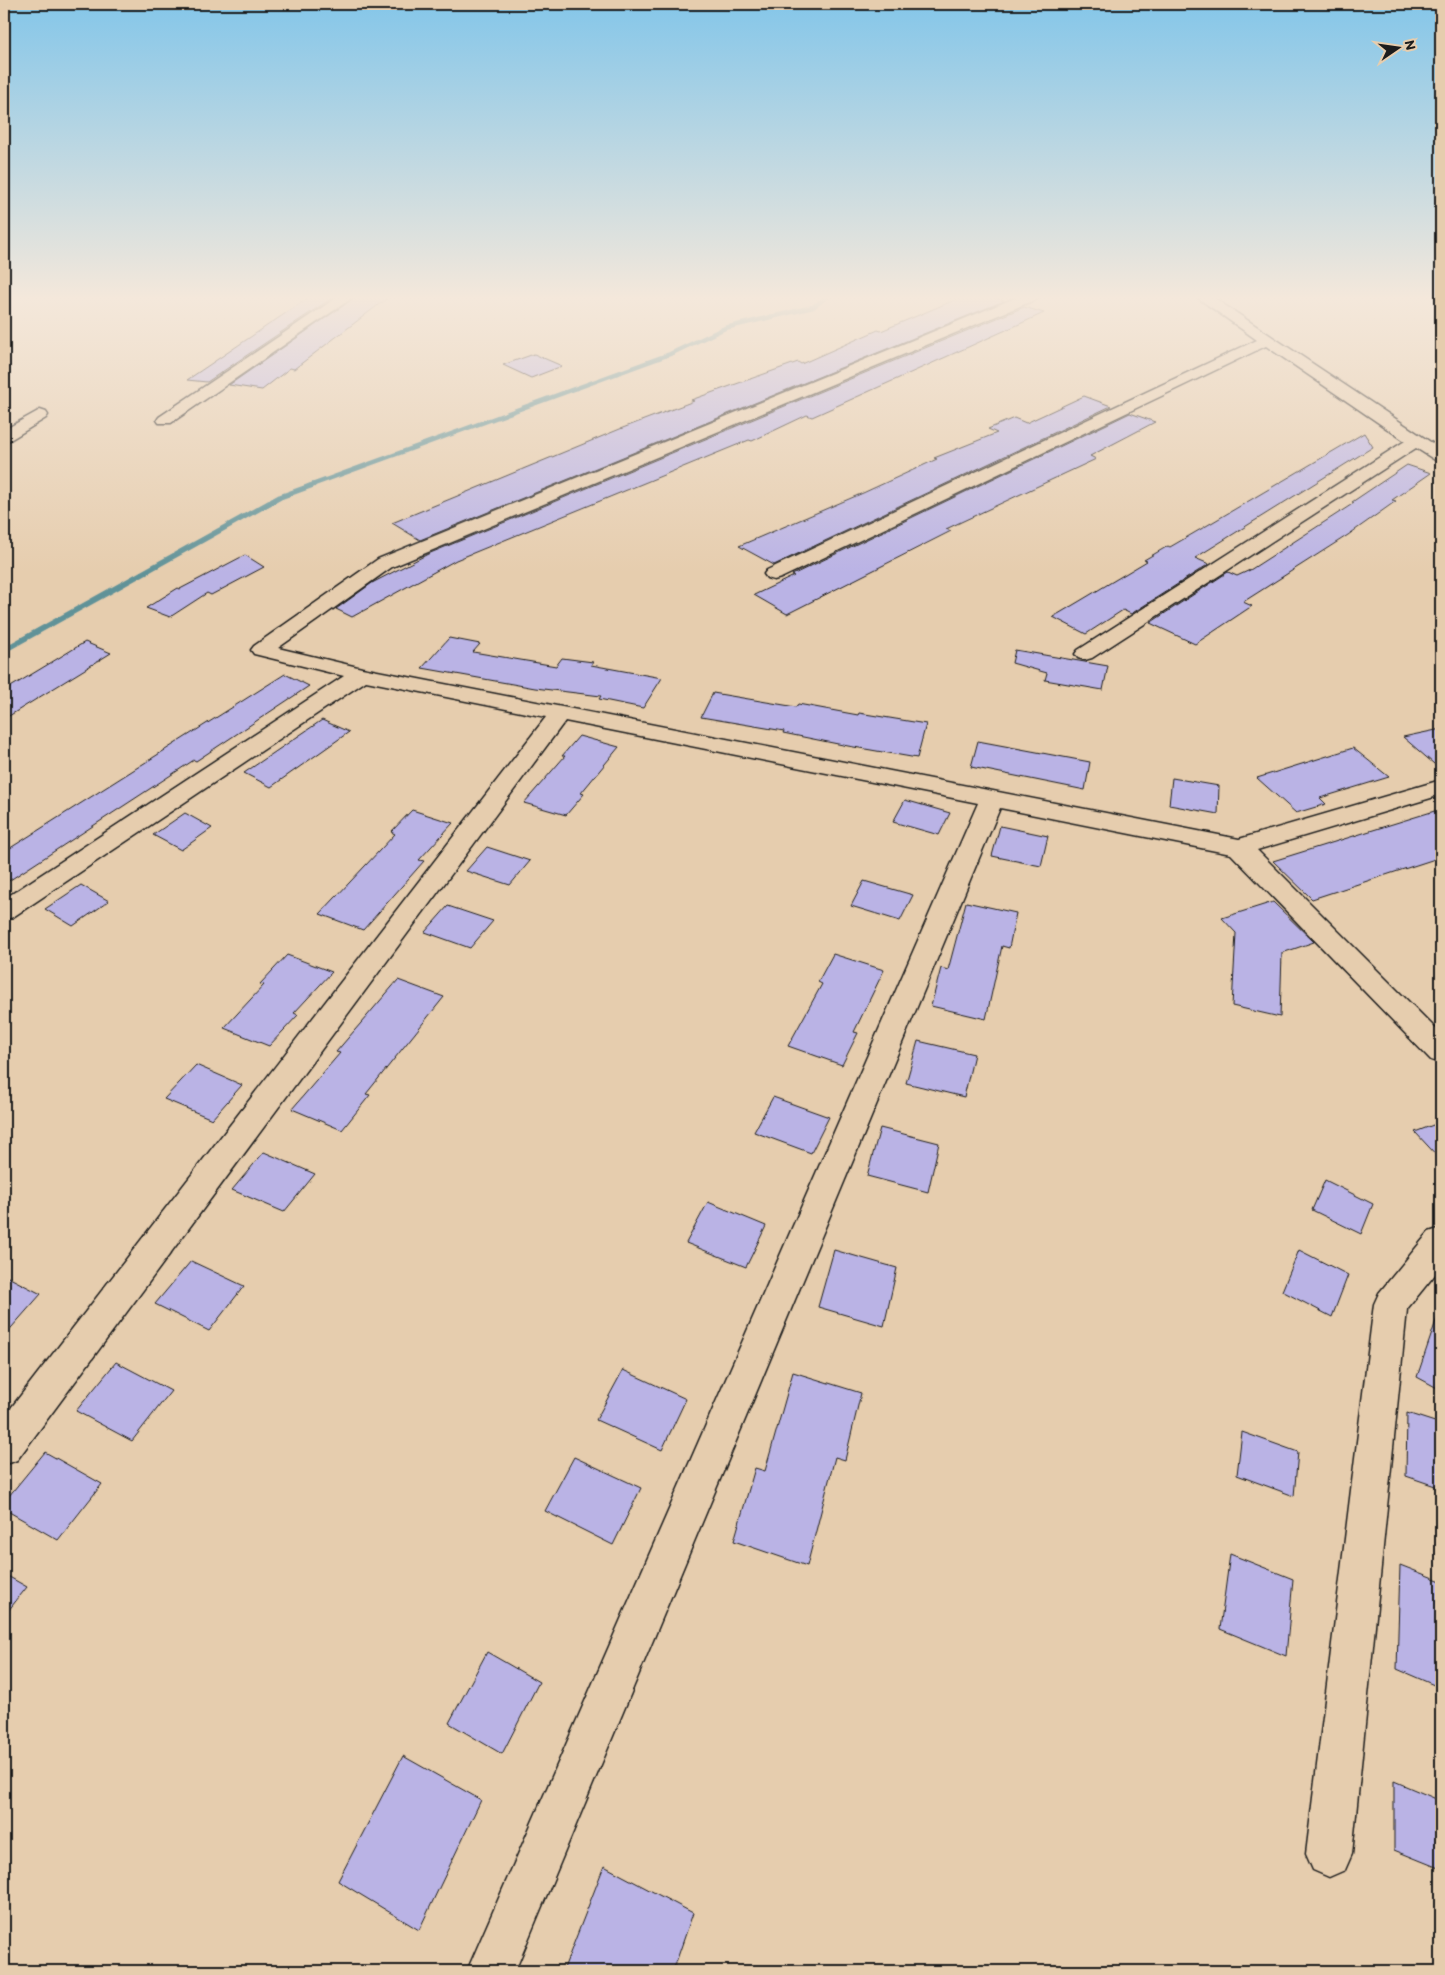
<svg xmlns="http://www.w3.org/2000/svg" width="1445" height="1975" viewBox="0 0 1445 1975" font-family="Itim,sans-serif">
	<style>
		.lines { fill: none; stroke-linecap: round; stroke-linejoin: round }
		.stream-far1 { stroke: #619298; stroke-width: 4.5 }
		.stream { stroke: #619298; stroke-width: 5.5 }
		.building { fill: #bab3e5; stroke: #1c1c1c }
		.minor-casing { stroke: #1c1c1c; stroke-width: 3 }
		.minor { fill: #e6cdae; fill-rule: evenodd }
	</style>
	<rect width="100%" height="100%" fill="#e6cdae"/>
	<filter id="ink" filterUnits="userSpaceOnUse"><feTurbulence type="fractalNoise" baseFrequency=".02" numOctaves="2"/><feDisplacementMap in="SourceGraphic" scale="10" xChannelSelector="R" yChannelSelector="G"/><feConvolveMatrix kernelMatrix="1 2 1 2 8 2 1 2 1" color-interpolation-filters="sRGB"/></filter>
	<g filter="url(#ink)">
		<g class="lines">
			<path class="stream-far1" d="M 309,486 L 670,354 L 725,328 L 813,307 L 828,296"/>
			<path class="stream" d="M 4,650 L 280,497 L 313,485"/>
		</g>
		<path class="building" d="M 311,296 L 335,296 L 207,382 L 187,380 Z
			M 357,296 L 390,296 L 294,369 L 290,368 L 262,390 L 229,385 Z
			M 964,296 L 990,296 L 1004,301 L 420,540 L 392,523 L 620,429 L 694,401 L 691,400 L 798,362 L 801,364 L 878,330 L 881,331 Z
			M 1024,307 L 1044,313 L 812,417 L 807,415 L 752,441 L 749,440 L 456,560 L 352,617 L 336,609 L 372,583 L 428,554 Z
			M 534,354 L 562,366 L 531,378 L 503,365 Z
			M 1084,396 L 1111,406 L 774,565 L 739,546 L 863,493 L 937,459 L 934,458 L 997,433 L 988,429 L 1014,418 L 1026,423 Z
			M 1130,413 L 1155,422 L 1090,456 L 1096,459 L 946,529 L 951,531 L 787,614 L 754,595 L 794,576 L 792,575 Z
			M 1364,433 L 1373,447 L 1195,558 L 1209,564 L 1131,614 L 1123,610 L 1086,634 L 1053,617 L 1147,561 L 1144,560 L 1168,546 L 1170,547 L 1213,522 Z
			M 1407,465 L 1431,473 L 1392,500 L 1396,501 L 1348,535 L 1243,602 L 1252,606 L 1195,644 L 1150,623 L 1228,572 L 1237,576 L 1250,570 L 1354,503 L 1352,502 Z
			M 245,555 L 264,567 L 211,595 L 207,593 L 170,617 L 146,608 L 178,588 L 180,589 Z
			M 449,638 L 480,644 L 473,652 L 556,666 L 562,658 L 593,662 L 591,665 L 662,678 L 643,708 L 599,699 L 601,696 L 535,688 L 422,668 Z
			M 85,642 L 111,653 L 4,719 L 4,691 Z
			M 1015,650 L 1108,666 L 1103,690 L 1045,680 L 1047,673 L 1012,663 Z
			M 285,674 L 309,686 L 196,761 L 194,760 L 4,884 L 4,852 Z
			M 713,693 L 796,707 L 798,704 L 858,715 L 859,713 L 926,724 L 917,758 L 848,746 L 783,733 L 784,731 L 701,717 Z
			M 322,720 L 349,732 L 271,787 L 244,773 Z
			M 1441,729 L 1441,770 L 1403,737 Z
			M 579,736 L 619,747 L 581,793 L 584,794 L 566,815 L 524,803 L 565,756 L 562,756 Z
			M 978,741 L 1090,762 L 1085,790 L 971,767 Z
			M 1353,748 L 1389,777 L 1320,798 L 1326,804 L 1296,813 L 1257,778 Z
			M 1172,778 L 1219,786 L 1218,814 L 1169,805 Z
			M 905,800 L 950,813 L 939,835 L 893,822 Z
			M 1441,809 L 1441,857 L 1312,899 L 1273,861 Z
			M 412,810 L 453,823 L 419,860 L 424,861 L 387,903 L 363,930 L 320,914 L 395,834 L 391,832 Z
			M 185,813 L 212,828 L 181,850 L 153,835 Z
			M 1000,826 L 1048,836 L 1041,866 L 992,856 Z
			M 487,847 L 530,861 L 510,885 L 466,871 Z
			M 864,881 L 913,895 L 900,921 L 851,906 Z
			M 81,885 L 109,901 L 73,926 L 45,909 Z
			M 966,902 L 1016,913 L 1009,948 L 1002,946 L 986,1019 L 931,1006 L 941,968 L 948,970 Z
			M 1273,902 L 1314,942 L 1282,953 L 1280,1017 L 1232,1006 L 1236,933 L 1222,918 Z
			M 448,906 L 493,921 L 470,948 L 425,932 Z
			M 833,954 L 884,970 L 854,1032 L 858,1033 L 842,1065 L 788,1046 L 822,984 L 818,982 Z
			M 287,955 L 332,972 L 294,1013 L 298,1015 L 269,1046 L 224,1028 L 264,985 L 260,984 Z
			M 398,980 L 444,997 L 366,1094 L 370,1095 L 342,1130 L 292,1109 L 340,1053 L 336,1052 Z
			M 918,1041 L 974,1054 L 964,1097 L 906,1083 Z
			M 196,1065 L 242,1085 L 212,1119 L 164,1099 Z
			M 773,1097 L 829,1117 L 811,1153 L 754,1132 Z
			M 1441,1122 L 1441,1160 L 1415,1132 Z
			M 880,1128 L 939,1143 L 928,1192 L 867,1176 Z
			M 264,1152 L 315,1174 L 284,1212 L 232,1190 Z
			M 1325,1180 L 1373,1204 L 1361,1234 L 1312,1210 Z
			M 708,1202 L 766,1226 L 746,1267 L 686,1243 Z
			M 834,1250 L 897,1268 L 884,1326 L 818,1307 Z
			M 1299,1250 L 1348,1275 L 1332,1317 L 1282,1291 Z
			M 191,1261 L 244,1286 L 209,1331 L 155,1304 Z
			M 4,1275 L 41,1294 L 4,1336 Z
			M 1438,1315 L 1441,1316 L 1441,1390 L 1417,1377 Z
			M 116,1362 L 171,1391 L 132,1441 L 76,1411 Z
			M 623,1370 L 686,1399 L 662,1450 L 596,1420 Z
			M 793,1372 L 861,1393 L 845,1460 L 835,1457 L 807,1566 L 734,1541 L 755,1468 L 765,1471 Z
			M 1407,1413 L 1441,1424 L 1441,1488 L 1406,1476 Z
			M 1242,1432 L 1298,1452 L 1294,1496 L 1237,1475 Z
			M 45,1452 L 102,1484 L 58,1540 L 4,1509 L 4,1502 Z
			M 574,1457 L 641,1488 L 613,1545 L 545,1511 Z
			M 1230,1554 L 1293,1579 L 1286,1656 L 1220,1629 Z
			M 1400,1565 L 1441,1581 L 1441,1688 L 1397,1669 Z
			M 4,1574 L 27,1587 L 4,1616 Z
			M 487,1652 L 539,1682 L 502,1754 L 449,1723 Z
			M 403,1756 L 481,1800 L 419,1930 L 338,1881 Z
			M 1394,1781 L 1441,1801 L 1441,1869 L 1394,1850 Z
			M 604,1866 L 693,1913 L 673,1971 L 563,1971 Z"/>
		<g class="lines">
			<defs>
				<path id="minor" d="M 339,296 L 355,296 L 171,423 L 159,423 L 157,420 L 159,417 Z
					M 1020,296 L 1039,296 L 1037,299 L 392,567 L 278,648 L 362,668 L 1239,839 L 1441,780 L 1441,795 L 1257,850 L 1441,1034 L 1441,1063 L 1431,1060 L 1231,854 L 1000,808 L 515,1971 L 467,1971 L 978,803 L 565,721 L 17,1460 L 4,1465 L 4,1417 L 546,717 L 366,681 L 13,917 L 4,920 L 4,899 L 344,676 L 254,654 L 251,650 L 254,646 L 378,559 Z
					M 1195,296 L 1211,296 L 1441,449 L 1441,461 L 1435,460 L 1416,448 L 1092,658 L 1085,660 L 1078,658 L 1075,654 L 1078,650 L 1405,441 L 1266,346 L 781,578 L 774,580 L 767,578 L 764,574 L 767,570 L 1257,340 Z
					M 40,410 L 46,412 L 48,415 L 46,418 L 10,440 L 4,442 L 4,430 Z
					M 1441,1228 L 1441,1267 L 1407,1309 L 1352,1854 L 1345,1870 L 1329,1877 L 1313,1870 L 1306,1854 L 1374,1304 L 1379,1293 L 1429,1232 Z"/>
			</defs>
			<use href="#minor" class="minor-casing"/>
			<use href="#minor" class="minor"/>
		</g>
	</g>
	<linearGradient id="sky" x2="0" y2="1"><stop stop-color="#84c6e9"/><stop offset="0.52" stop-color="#f4e8db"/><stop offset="1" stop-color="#f4e8db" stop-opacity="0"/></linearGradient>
	<rect width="1445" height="573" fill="url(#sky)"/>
	<rect width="1445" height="1975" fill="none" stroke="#e6cdae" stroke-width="20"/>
	<rect x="10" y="10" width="1425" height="1955" fill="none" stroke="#1c1c1c" stroke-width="2" filter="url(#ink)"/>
	<g transform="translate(1398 48) rotate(77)" stroke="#e6cdae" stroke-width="4" paint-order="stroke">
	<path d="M0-4L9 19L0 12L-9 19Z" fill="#1c1c1c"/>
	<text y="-8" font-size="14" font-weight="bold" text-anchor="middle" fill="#1c1c1c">N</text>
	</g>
</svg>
